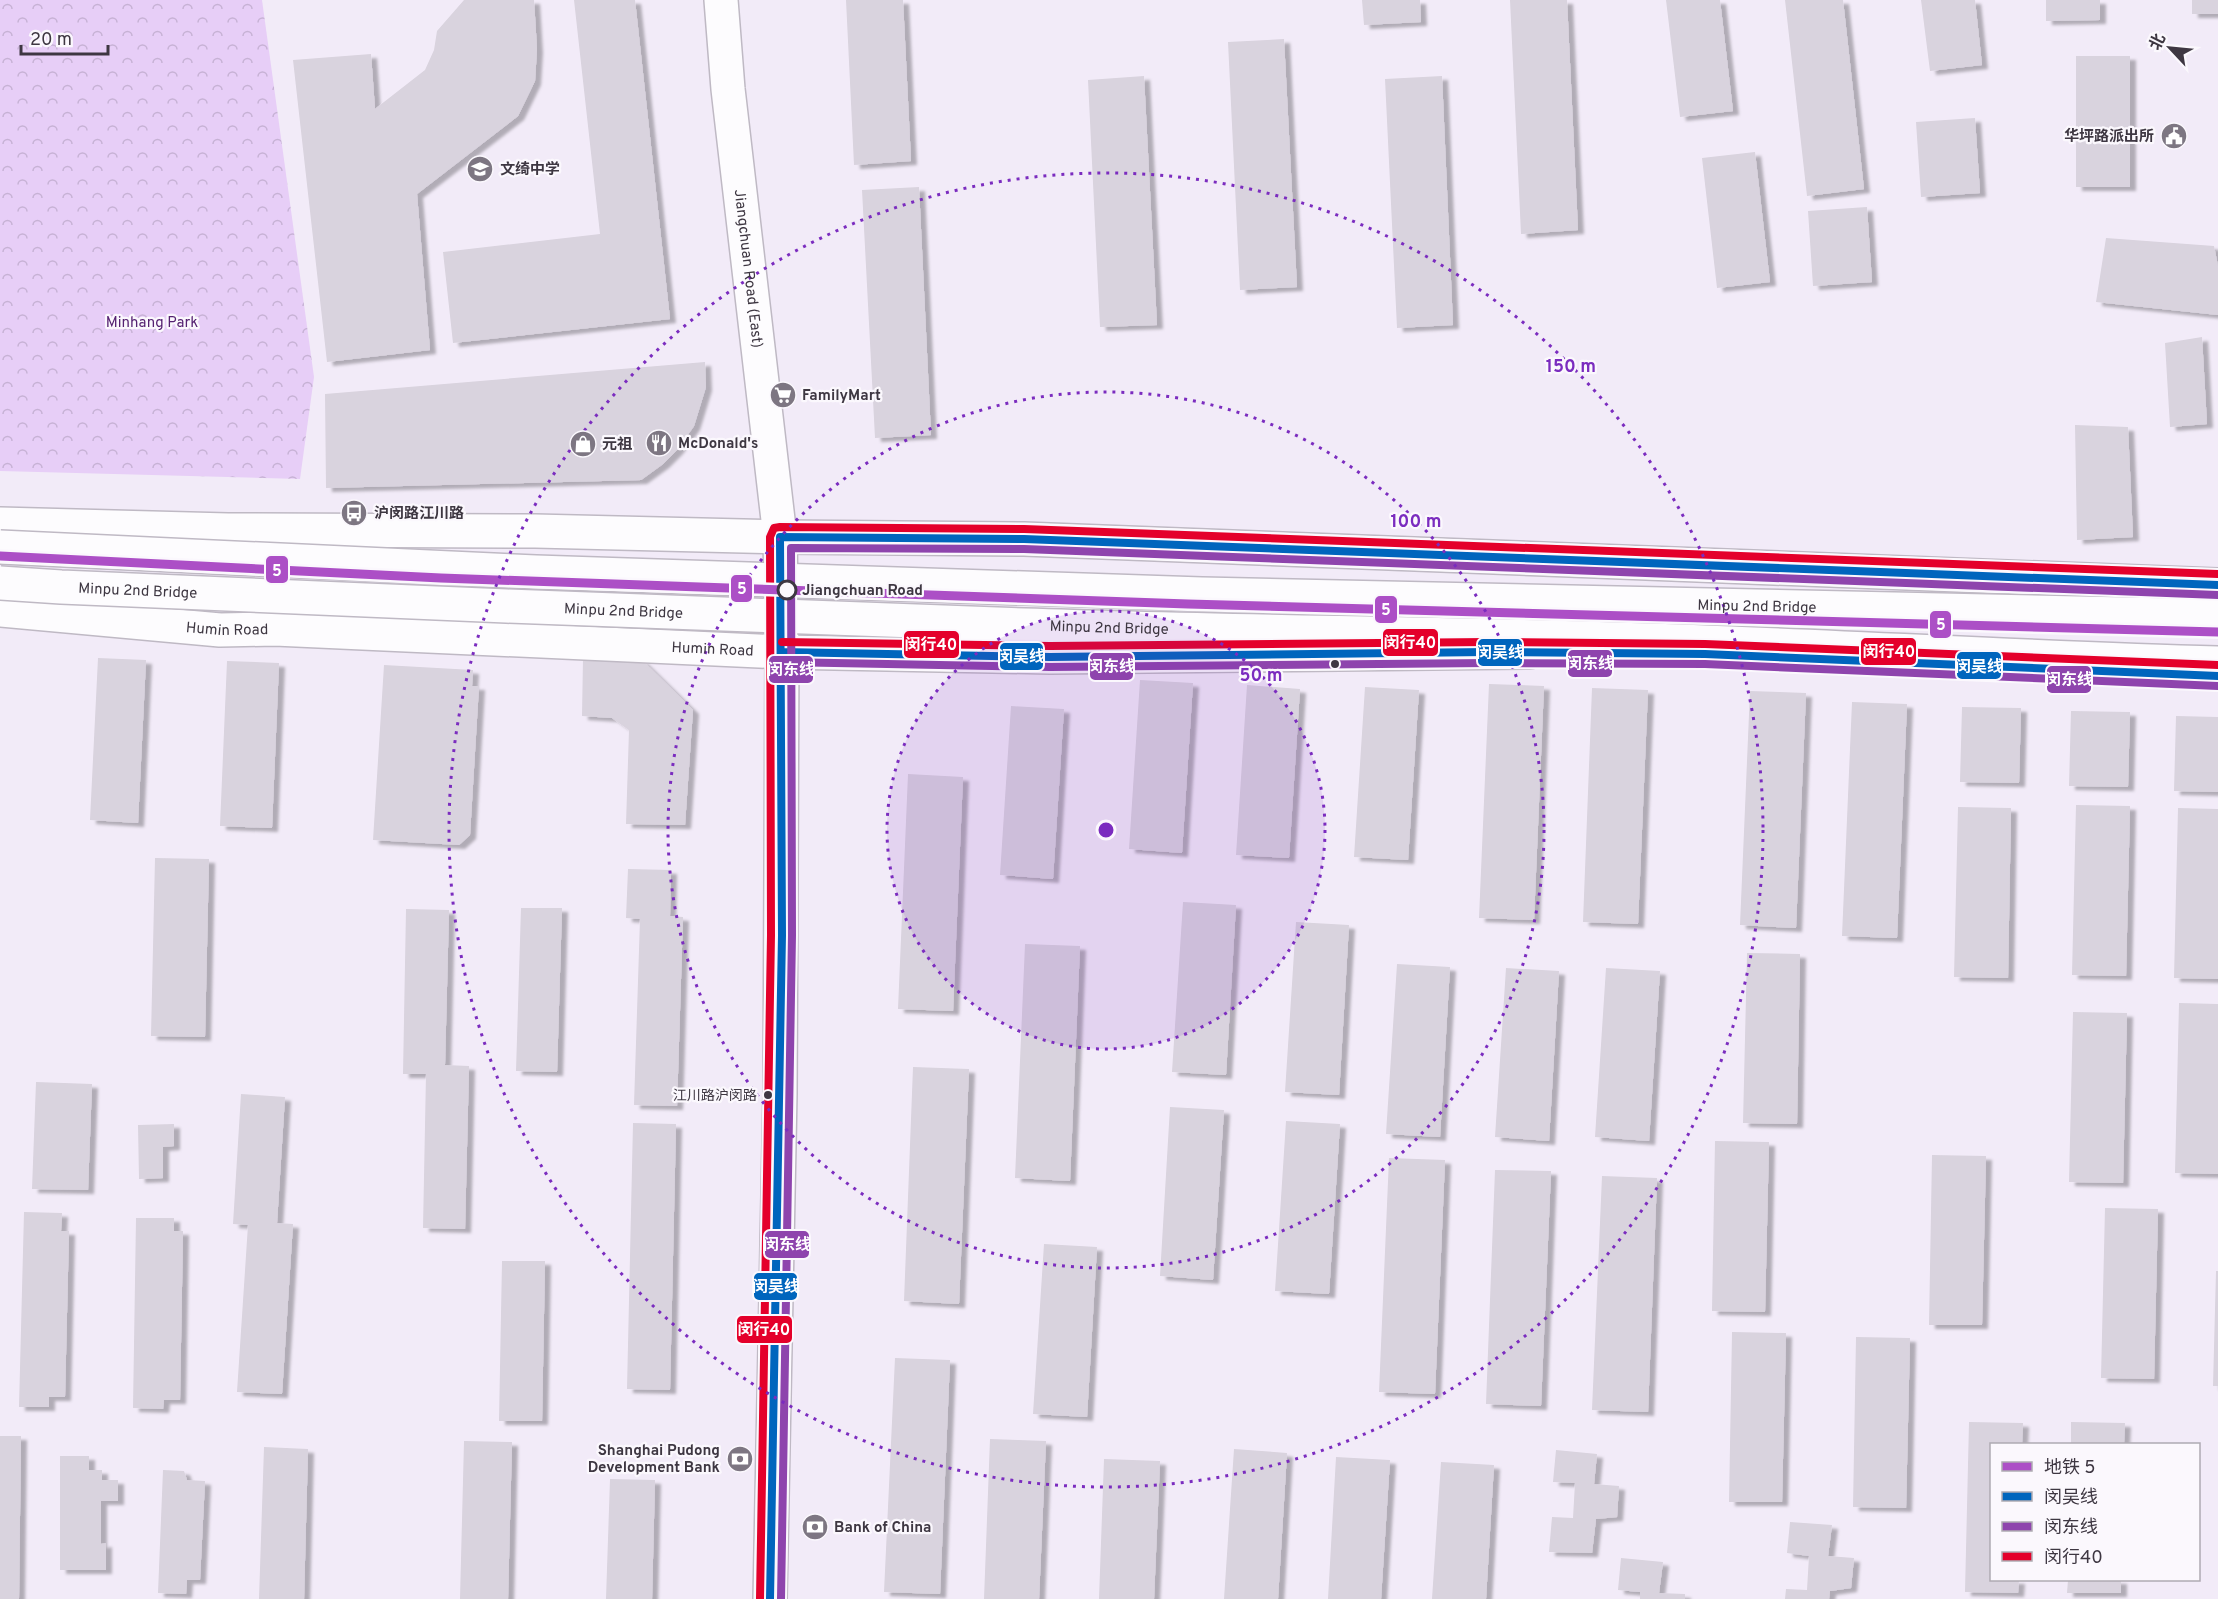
<svg xmlns="http://www.w3.org/2000/svg" width="2218" height="1599" viewBox="0 0 2218 1599" font-family="Overpass,'Noto Sans SC',sans-serif">
	<style>
		.park { fill: url(#park-crowns) }
		.building { fill: #d9d3de; filter: url(#shadow) }
		.lines { fill: none; stroke-linecap: round; stroke-linejoin: round }
		.secondary-casing { stroke: #bfb9c4; stroke-width: 36 }
		.primary-casing { stroke: #bfb9c4; stroke-width: 36 }
		.secondary { stroke: #fdfcfe; stroke-width: 33 }
		.primary { stroke: #fdfcfe; stroke-width: 33 }
		.primary-bridge-casing { stroke: #bfb9c4; stroke-width: 36; stroke-linecap: butt }
		.primary-bridge { stroke: #fdfcfe; stroke-width: 33 }
		.bus-1-casing { stroke: #fbf8fd; stroke-width: 12 }
		.bus-2-casing { stroke: #fbf8fd; stroke-width: 12 }
		.bus-3-casing { stroke: #fbf8fd; stroke-width: 12 }
		.bus-1 { stroke: #0065bd; stroke-width: 8 }
		.bus-2 { stroke: #8e44ad; stroke-width: 8 }
		.bus-3 { stroke: #e4002b; stroke-width: 8 }
		.metro-1-casing { stroke: #fbf8fd; stroke-width: 14 }
		.metro-1 { stroke: #ac4fc6; stroke-width: 9 }
		.ring { fill: none; stroke: #7b2cbf; stroke-width: 3; stroke-dasharray: 3 6 }
		.stop-dot { fill: #fbf8fd; stroke: #3e3742; stroke-width: 3 }
		.bus-dot { fill: #3e3742; stroke: #fbf8fd; stroke-width: 2 }
		.labels { text-anchor: middle; stroke-width: 4.5; stroke-linejoin: round; paint-order: stroke }
		.bus-label { font-size: 14px; fill: #3e3742; stroke: #fbf8fd; text-anchor: end }
		.poi-label { font-size: 15px; font-weight: bold; fill: #3e3742; stroke: #fbf8fd; text-anchor: start }
		.street-label { font-size: 15px; fill: #3e3742; stroke: #fbf8fd }
		.park-label { font-size: 15px; fill: #552171; stroke: #fbf8fd }
		.stop-label { font-size: 15px; font-weight: bold; fill: #3e3742; stroke: #fbf8fd; text-anchor: start }
		.centre { fill: #7b2cbf; stroke: #fbf8fd; stroke-width: 3 }
		.ring-label { font-size: 18px; text-anchor: middle; font-weight: bold; fill: #7b2cbf; stroke: #fbf8fd; stroke-width: 4.5; stroke-linejoin: round; paint-order: stroke }
		.line-badge { stroke: #fbf8fd; stroke-width: 2 }
		.badge-label { font-size: 16px; text-anchor: middle; font-weight: bold; fill: #fff }
	</style>
	<defs>
		<pattern id="park-crowns" width="20" height="18" patternUnits="userSpaceOnUse" patternTransform="scale(1.5)"><rect width="20" height="18" fill="#e7cef7"/><path d="M2 6a3 3 0 1 1 6 0M12 15a3 3 0 1 1 6 0" fill="none" stroke="#c7b2d5"/></pattern>
		<filter id="shadow"><feDropShadow dx="6" dy="4" stdDeviation="1.5" flood-color="#0004"/></filter>
	</defs>
	<rect width="100%" height="100%" fill="#f2ebf8"/>
	<path class="park" d="M 0,0 L 262,0 L 314,377 L 300,479 L 0,471 Z"/>
	<path class="building" d="M 464,0 L 534,0 L 537,49 L 535,81 L 518,116 L 417,194 L 430,350 L 327,362 L 293,60 L 371,54 L 375,109 L 425,70 L 434,50 L 437,31 Z
		M 574,0 L 635,0 L 670,319 L 453,343 L 443,252 L 600,234 Z
		M 846,0 L 903,0 L 911,161 L 854,165 Z
		M 1362,0 L 1420,0 L 1421,22 L 1364,25 Z
		M 1510,0 L 1567,0 L 1578,230 L 1521,234 Z
		M 1666,0 L 1720,0 L 1733,111 L 1680,117 Z
		M 1785,0 L 1843,0 L 1864,189 L 1807,196 Z
		M 1921,0 L 1975,0 L 1982,65 L 1930,71 Z
		M 2046,0 L 2100,0 L 2100,20 L 2046,21 Z
		M 2192,0 L 2218,0 L 2218,14 L 2192,14 Z
		M 1284,39 L 1297,287 L 1240,290 L 1228,42 Z
		M 2076,56 L 2130,56 L 2130,187 L 2076,187 Z
		M 1144,76 L 1157,325 L 1100,327 L 1088,80 Z
		M 1442,76 L 1453,325 L 1397,328 L 1385,79 Z
		M 1975,118 L 1980,193 L 1921,197 L 1916,122 Z
		M 1755,152 L 1770,282 L 1717,288 L 1702,158 Z
		M 919,187 L 931,435 L 875,438 L 862,190 Z
		M 1867,207 L 1872,282 L 1813,286 L 1808,211 Z
		M 2106,238 L 2214,246 L 2218,266 L 2218,315 L 2096,302 Z
		M 2202,337 L 2207,424 L 2170,427 L 2165,343 Z
		M 705,362 L 706,387 L 694,426 L 677,450 L 663,464 L 641,480 L 326,488 L 325,394 Z
		M 2075,425 L 2128,427 L 2133,537 L 2077,540 Z
		M 98,658 L 146,660 L 138,823 L 90,820 Z
		M 583,658 L 642,660 L 693,710 L 685,825 L 626,824 L 629,730 L 612,718 L 582,716 Z
		M 227,661 L 279,663 L 272,828 L 220,826 Z
		M 384,665 L 473,670 L 472,686 L 479,686 L 470,835 L 459,845 L 373,840 Z
		M 1140,680 L 1193,683 L 1182,853 L 1129,849 Z
		M 1489,684 L 1544,686 L 1534,920 L 1479,918 Z
		M 1247,685 L 1300,689 L 1289,858 L 1236,855 Z
		M 1365,687 L 1419,690 L 1408,860 L 1354,857 Z
		M 1592,688 L 1648,690 L 1638,924 L 1583,922 Z
		M 1750,691 L 1806,693 L 1796,928 L 1740,925 Z
		M 1852,702 L 1907,704 L 1897,938 L 1842,936 Z
		M 1011,706 L 1064,709 L 1053,879 L 1000,875 Z
		M 1962,707 L 2021,708 L 2019,783 L 1960,782 Z
		M 2071,711 L 2130,712 L 2128,787 L 2069,786 Z
		M 2176,716 L 2218,717 L 2218,792 L 2174,791 Z
		M 908,774 L 963,777 L 953,1011 L 898,1009 Z
		M 2076,805 L 2130,806 L 2126,976 L 2072,975 Z
		M 1958,807 L 2011,808 L 2008,978 L 1954,977 Z
		M 2178,808 L 2218,809 L 2218,979 L 2174,978 Z
		M 155,858 L 209,859 L 205,1037 L 151,1036 Z
		M 628,869 L 671,870 L 670,916 L 683,917 L 677,1106 L 634,1105 L 640,919 L 626,918 Z
		M 1183,902 L 1236,905 L 1226,1075 L 1172,1072 Z
		M 521,908 L 562,908 L 557,1072 L 516,1071 Z
		M 406,909 L 449,910 L 445,1065 L 469,1066 L 465,1229 L 423,1228 L 426,1074 L 403,1074 Z
		M 1296,922 L 1349,925 L 1339,1095 L 1285,1092 Z
		M 1025,944 L 1080,946 L 1070,1181 L 1015,1178 Z
		M 1747,953 L 1800,954 L 1797,1124 L 1743,1123 Z
		M 1397,964 L 1450,967 L 1440,1137 L 1386,1134 Z
		M 1506,968 L 1559,971 L 1549,1141 L 1495,1137 Z
		M 1606,968 L 1660,971 L 1649,1141 L 1595,1137 Z
		M 2179,1003 L 2218,1004 L 2218,1174 L 2175,1173 Z
		M 2073,1012 L 2127,1013 L 2123,1183 L 2069,1182 Z
		M 913,1067 L 969,1069 L 959,1304 L 904,1301 Z
		M 36,1082 L 92,1084 L 88,1190 L 32,1189 Z
		M 241,1094 L 285,1097 L 277,1223 L 293,1224 L 282,1394 L 237,1392 L 248,1225 L 233,1224 Z
		M 1170,1107 L 1224,1110 L 1213,1280 L 1160,1276 Z
		M 1286,1121 L 1340,1124 L 1329,1294 L 1275,1291 Z
		M 633,1123 L 676,1124 L 670,1390 L 627,1389 Z
		M 174,1124 L 174,1146 L 163,1147 L 163,1178 L 139,1179 L 138,1125 Z
		M 1715,1141 L 1769,1142 L 1765,1312 L 1712,1311 Z
		M 1932,1155 L 1986,1156 L 1982,1325 L 1929,1325 Z
		M 1389,1158 L 1445,1160 L 1435,1394 L 1379,1392 Z
		M 1495,1170 L 1551,1171 L 1541,1406 L 1486,1404 Z
		M 1602,1176 L 1657,1178 L 1648,1412 L 1592,1410 Z
		M 2105,1208 L 2158,1209 L 2154,1379 L 2101,1378 Z
		M 24,1212 L 62,1213 L 61,1231 L 69,1231 L 65,1397 L 49,1397 L 49,1407 L 19,1407 Z
		M 136,1218 L 174,1218 L 174,1231 L 183,1231 L 180,1400 L 164,1400 L 163,1409 L 133,1408 Z
		M 1044,1244 L 1097,1247 L 1087,1417 L 1033,1414 Z
		M 502,1261 L 545,1261 L 542,1421 L 499,1421 Z
		M 2216,1271 L 2218,1271 L 2218,1386 L 2213,1386 Z
		M 1732,1332 L 1786,1333 L 1782,1502 L 1729,1502 Z
		M 1856,1337 L 1910,1338 L 1906,1508 L 1853,1507 Z
		M 895,1358 L 950,1360 L 940,1594 L 884,1592 Z
		M 1969,1422 L 2023,1423 L 2022,1444 L 1992,1444 L 1992,1580 L 2019,1580 L 2018,1593 L 1965,1592 Z
		M 2071,1422 L 2125,1423 L 2124,1444 L 2071,1444 Z
		M 0,1436 L 21,1436 L 19,1599 L 0,1599 Z
		M 990,1439 L 1046,1441 L 1039,1599 L 984,1599 Z
		M 464,1441 L 512,1442 L 508,1599 L 460,1599 Z
		M 264,1447 L 308,1449 L 304,1599 L 259,1599 Z
		M 1234,1449 L 1287,1453 L 1278,1599 L 1224,1599 Z
		M 1556,1450 L 1597,1454 L 1594,1484 L 1619,1486 L 1617,1517 L 1596,1519 L 1592,1553 L 1549,1552 L 1552,1517 L 1573,1518 L 1575,1483 L 1553,1482 Z
		M 60,1456 L 89,1456 L 89,1470 L 102,1470 L 102,1480 L 118,1480 L 118,1501 L 101,1501 L 101,1544 L 106,1543 L 106,1570 L 60,1570 Z
		M 1336,1457 L 1390,1460 L 1381,1599 L 1328,1599 Z
		M 1104,1459 L 1160,1461 L 1154,1599 L 1099,1599 Z
		M 1441,1462 L 1494,1465 L 1486,1599 L 1432,1599 Z
		M 163,1470 L 184,1471 L 187,1480 L 205,1481 L 200,1580 L 187,1580 L 186,1594 L 158,1593 Z
		M 610,1479 L 655,1480 L 652,1599 L 606,1599 Z
		M 1790,1522 L 1832,1525 L 1828,1556 L 1854,1558 L 1851,1588 L 1830,1591 L 1829,1599 L 1785,1599 L 1786,1589 L 1807,1590 L 1809,1556 L 1787,1553 Z
		M 1621,1558 L 1663,1562 L 1659,1593 L 1685,1594 L 1685,1599 L 1640,1599 L 1640,1592 L 1618,1590 Z
		M 2068,1580 L 2121,1580 L 2121,1593 L 2067,1593 Z"/>
	<g class="lines">
		<defs>
			<g id="secondary">
				<path id="s1" d="M 721,0 L 728,89 L 780,537 L 782,652 L 780,1094 L 770,1599"/>
			</g>
			<g id="primary">
				<path d="M 0,524 L 228,530 L 535,531 L 780,537 L 1024,539 L 2218,585"/>
				<path id="s2" d="M 0,610 L 220,630 L 275,629 L 782,652 L 1050,657 L 1530,652"/>
			</g>
		</defs>
		<use href="#secondary" class="secondary-casing"/>
		<use href="#primary" class="primary-casing"/>
		<use href="#secondary" class="secondary"/>
		<use href="#primary" class="primary"/>
		<defs>
			<g id="primary-bridge">
				<path id="s3" d="M 0,547 L 536,572 L 1202,594 L 2218,616"/>
				<path id="s4" d="M 0,583 L 61,587 C 382,601 704,615 1025,625 C 1260,633 1495,633 1730,643 C 1893,649 2055,659 2218,663"/>
			</g>
		</defs>
		<use href="#primary-bridge" class="primary-bridge-casing"/>
		<use href="#primary-bridge" class="primary-bridge"/>
		<defs>
			<path id="bus-1" d="M 782,652 L 1050,657 L 1488,652 L 1705,654 L 2218,676
				M 770,1599 L 782,935 L 780,537 L 1024,539 L 2218,585"/>
			<path id="bus-2" d="M 782,662 L 1050,667 L 1488,663 L 1705,664 L 2218,686
				M 781,1599 L 792,935 L 791,548 L 1024,549 L 2218,595"/>
			<path id="bus-3" d="M 782,642 L 1050,646 L 1488,642 L 1705,644 L 2218,665
				M 760,1599 L 771,935 L 770,537 L 774,528 L 780,527 L 1024,529 L 2218,574"/>
		</defs>
		<use href="#bus-1" class="bus-1-casing"/>
		<use href="#bus-2" class="bus-2-casing"/>
		<use href="#bus-3" class="bus-3-casing"/>
		<use href="#bus-1" class="bus-1"/>
		<use href="#bus-2" class="bus-2"/>
		<use href="#bus-3" class="bus-3"/>
		<defs>
			<path id="metro-1" d="M 0,556 L 441,578 L 1188,604 L 2218,632"/>
		</defs>
		<use href="#metro-1" class="metro-1-casing"/>
		<use href="#metro-1" class="metro-1"/>
	</g>
	<circle cx="1106" cy="830" r="219" fill="#7b2cbf" fill-opacity=".12"/>
	<g class="ring">
		<circle cx="1106" cy="830" r="219"/>
		<circle cx="1106" cy="830" r="438"/>
		<circle cx="1106" cy="830" r="657"/>
	</g>
	<defs>
		<symbol id="civic-disc" viewBox="-11 -11 22 22"><circle r="9.5" fill="#7d7682" stroke="#fbf8fd"/><path d="M-.6-6.5H3V-4.5H.6V-3L4-1V1h2V6H-6V1h2V-1L-.6-3ZM-1.2 2.5V6h2.4V2.5Z" fill="#fff"/></symbol>
		<symbol id="school-disc" viewBox="-11 -11 22 22"><circle r="9.5" fill="#7d7682" stroke="#fbf8fd"/><path d="M0-5L7-2L0 1L-7-2ZM-4 1L0 2.5L4 1V4Q0 6-4 4Z" fill="#fff"/></symbol>
		<symbol id="supermarket-disc" viewBox="-11 -11 22 22"><circle r="9.5" fill="#7d7682" stroke="#fbf8fd"/><path d="M-6-5.5h2.5l.6 2H6L4.5 2H-2.5L-4.4-4H-6ZM-1.5 3.2a1.3 1.3 0 1 0 .1 0ZM3 3.2a1.3 1.3 0 1 0 .1 0Z" fill="#fff"/></symbol>
		<symbol id="restaurant-disc" viewBox="-11 -11 22 22"><circle r="9.5" fill="#7d7682" stroke="#fbf8fd"/><path d="M-5-6h1v4h1v-4h1v4h1v-4h1v5L-1.5 .5V6h-2V.5L-5-1ZM5-6V6H3V1.5H1.5Q1.5-4 5-6Z" fill="#fff"/></symbol>
		<symbol id="shop-disc" viewBox="-11 -11 22 22"><circle r="9.5" fill="#7d7682" stroke="#fbf8fd"/><path d="M-5-2.5h2.3a2.7 3.5 0 0 1 5.4 0H5L5.5 6h-11ZM-1.5-2.5h3a1.5 2.3 0 0 0-3 0Z" fill="#fff"/></symbol>
		<symbol id="bus-disc" viewBox="-11 -11 22 22"><circle r="9.5" fill="#7d7682" stroke="#fbf8fd"/><path d="M-5-6H5V4H4V6H2V4H-2V6H-4V4H-5ZM-3.5-4V0h7V-4ZM-3.5 1.2v1.5H-2V1.2ZM2 1.2v1.5H3.5V1.2Z" fill="#fff"/></symbol>
		<symbol id="bank-disc" viewBox="-11 -11 22 22"><circle r="9.5" fill="#7d7682" stroke="#fbf8fd"/><path d="M-6-4H6V4H-6ZM0-2.3a2.3 2.3 0 1 0 0 4.6a2.3 2.3 0 1 0 0-4.6Z" fill="#fff"/></symbol>
	</defs>
	<g fill-rule="evenodd">
		<use href="#civic-disc" x="2159" y="121" width="30" height="30"/>
		<use href="#school-disc" x="465" y="154" width="30" height="30"/>
		<use href="#supermarket-disc" x="768" y="380" width="30" height="30"/>
		<use href="#restaurant-disc" x="644" y="428" width="30" height="30"/>
		<use href="#shop-disc" x="568" y="429" width="30" height="30"/>
		<use href="#bus-disc" x="339" y="498" width="30" height="30"/>
		<use href="#bank-disc" x="725" y="1444" width="30" height="30"/>
		<use href="#bank-disc" x="800" y="1512" width="30" height="30"/>
	</g>
	<circle class="stop-dot" cx="787" cy="590" r="9"/>
	<g class="bus-dot">
		<circle cx="1335" cy="664" r="5"/>
		<circle cx="768" cy="1095" r="5"/>
	</g>
	<g class="labels">
		<g class="bus-label">
			<text x="757" y="1100">江川路沪闵路</text>
		</g>
		<g class="poi-label">
			<text x="2154" y="141" text-anchor="end">华坪路派出所</text>
			<text x="500" y="174">文绮中学</text>
			<text x="802" y="400">FamilyMart</text>
			<text x="678" y="448">McDonald's</text>
			<text x="602" y="449">元祖</text>
			<text x="374" y="518">沪闵路江川路</text>
			<text x="720" y="1455" text-anchor="end">Shanghai Pudong<tspan x="720" dy="17">Development Bank</tspan></text>
			<text x="834" y="1532">Bank of China</text>
		</g>
		<g class="street-label">
			<text dy="5" stroke="none"><textPath href="#s1" startOffset="270">Jiangchuan Road (East)</textPath></text>
			<text dy="5" stroke="none"><textPath href="#s4" startOffset="138">Minpu 2nd Bridge</textPath></text>
			<text dy="5" stroke="none"><textPath href="#s3" startOffset="1758">Minpu 2nd Bridge</textPath></text>
			<text dy="5" stroke="none"><textPath href="#s4" startOffset="624">Minpu 2nd Bridge</textPath></text>
			<text dy="5" stroke="none"><textPath href="#s2" startOffset="228">Humin Road</textPath></text>
			<text dy="5" stroke="none"><textPath href="#s4" startOffset="1110">Minpu 2nd Bridge</textPath></text>
			<text dy="5" stroke="none"><textPath href="#s2" startOffset="714">Humin Road</textPath></text>
		</g>
		<g class="park-label">
			<text x="152" y="327">Minhang Park</text>
		</g>
		<g class="stop-label">
			<text x="802" y="595">Jiangchuan Road</text>
		</g>
	</g>
	<circle cx="1106" cy="830" r="9" class="centre"/>
	<g class="ring-label">
		<text x="1571" y="372">150 m</text>
		<text x="1416" y="527">100 m</text>
		<text x="1261" y="681">50 m</text>
	</g>
	<g class="line-badge">
		<rect x="265" y="555" width="24" height="29" rx="6" fill="#ac4fc6"/>
		<rect x="730" y="574" width="23" height="29" rx="6" fill="#ac4fc6"/>
		<rect x="1374" y="595" width="24" height="29" rx="6" fill="#ac4fc6"/>
		<rect x="1929" y="610" width="23" height="29" rx="6" fill="#ac4fc6"/>
		<rect x="1382" y="628" width="57" height="29" rx="6" fill="#e4002b"/>
		<rect x="903" y="630" width="57" height="29" rx="6" fill="#e4002b"/>
		<rect x="1860" y="637" width="57" height="29" rx="6" fill="#e4002b"/>
		<rect x="1477" y="638" width="46" height="29" rx="6" fill="#0065bd"/>
		<rect x="999" y="642" width="45" height="29" rx="6" fill="#0065bd"/>
		<rect x="1567" y="649" width="46" height="29" rx="6" fill="#8e44ad"/>
		<rect x="1956" y="651" width="46" height="29" rx="6" fill="#0065bd"/>
		<rect x="1089" y="652" width="45" height="29" rx="6" fill="#8e44ad"/>
		<rect x="768" y="655" width="46" height="29" rx="6" fill="#8e44ad"/>
		<rect x="2046" y="665" width="46" height="29" rx="6" fill="#8e44ad"/>
		<rect x="764" y="1230" width="46" height="29" rx="6" fill="#8e44ad"/>
		<rect x="753" y="1272" width="45" height="29" rx="6" fill="#0065bd"/>
		<rect x="736" y="1315" width="57" height="29" rx="6" fill="#e4002b"/>
	</g>
	<g class="badge-label">
		<text x="277" y="576">5</text>
		<text x="742" y="594">5</text>
		<text x="1386" y="615">5</text>
		<text x="1941" y="630">5</text>
		<text x="1410" y="648">闵行40</text>
		<text x="931" y="650">闵行40</text>
		<text x="1889" y="657">闵行40</text>
		<text x="1500" y="658">闵吴线</text>
		<text x="1021" y="662">闵吴线</text>
		<text x="1590" y="669">闵东线</text>
		<text x="1979" y="672">闵吴线</text>
		<text x="1111" y="672">闵东线</text>
		<text x="791" y="675">闵东线</text>
		<text x="2069" y="685">闵东线</text>
		<text x="787" y="1250">闵东线</text>
		<text x="776" y="1292">闵吴线</text>
		<text x="764" y="1335">闵行40</text>
	</g>
	<rect x="1990" y="1443" width="210" height="138" fill="#fbf8fd" stroke="#afabb2" stroke-width="1.5"/>
	<rect x="2002" y="1462" width="30" height="9" fill="#ac4fc6" stroke="#afabb2" stroke-width="1.5"/>
	<text x="2044" y="1473" font-size="18" fill="#3e3742">地铁 5</text>
	<rect x="2002" y="1492" width="30" height="9" fill="#0065bd" stroke="#afabb2" stroke-width="1.5"/>
	<text x="2044" y="1503" font-size="18" fill="#3e3742">闵吴线</text>
	<rect x="2002" y="1522" width="30" height="9" fill="#8e44ad" stroke="#afabb2" stroke-width="1.5"/>
	<text x="2044" y="1533" font-size="18" fill="#3e3742">闵东线</text>
	<rect x="2002" y="1552" width="30" height="9" fill="#e4002b" stroke="#afabb2" stroke-width="1.5"/>
	<text x="2044" y="1563" font-size="18" fill="#3e3742">闵行40</text>
	<g transform="translate(2170 48) rotate(296)" stroke="#fbf8fd" stroke-width="4.5" paint-order="stroke">
	<path d="M0-4.5L10 22L0 15L-10 22Z" fill="#3e3742"/>
	<text y="-9" font-size="16" font-weight="bold" text-anchor="middle" fill="#3e3742">北</text>
	</g>
	<path d="M21 45v9h87v-9" fill="none" stroke="#3e3742" stroke-width="3"/>
	<text x="30" y="45" font-size="18" fill="#3e3742" stroke="#fbf8fd" stroke-width="4.5" paint-order="stroke">20 m</text>
</svg>
